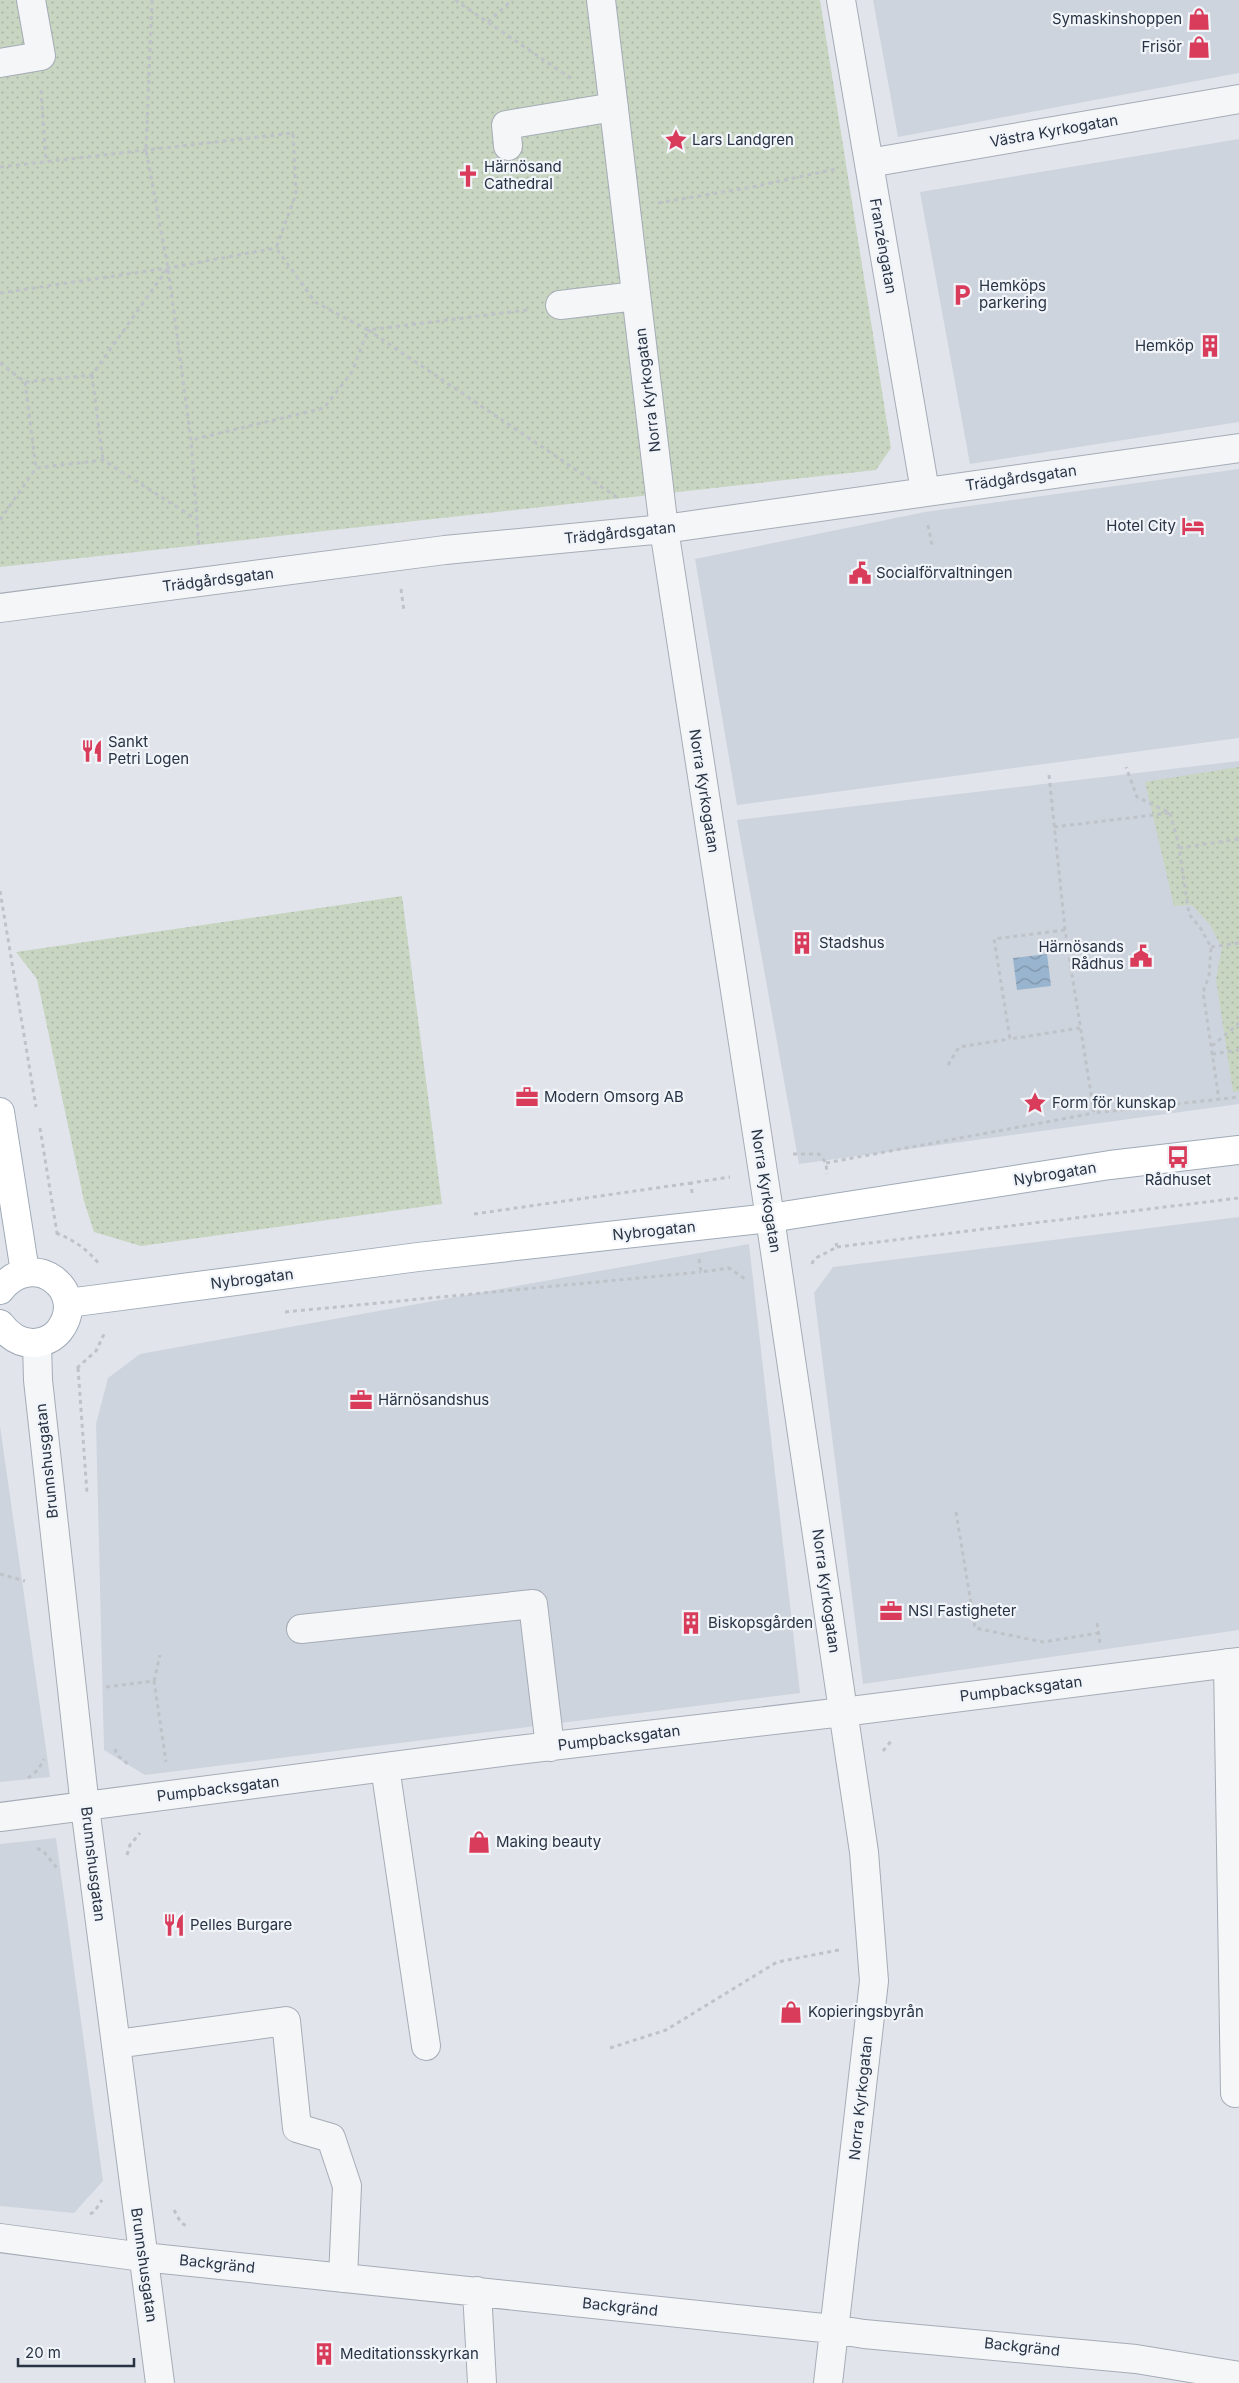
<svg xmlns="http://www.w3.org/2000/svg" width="1239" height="2383" viewBox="0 0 1239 2383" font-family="Inter,sans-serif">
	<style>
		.built { fill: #ced4dd }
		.grass { fill: url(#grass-dots) }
		.water { fill: url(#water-waves) }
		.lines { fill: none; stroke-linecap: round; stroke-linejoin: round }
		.minor-casing { stroke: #a6acb6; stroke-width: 30 }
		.major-casing { stroke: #9faab7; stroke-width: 30 }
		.path { stroke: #bfc3c9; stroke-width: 3; stroke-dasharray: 4 4; stroke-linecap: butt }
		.minor { stroke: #f4f6f8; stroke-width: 28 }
		.major { stroke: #fff; stroke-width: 28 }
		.labels { text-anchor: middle; stroke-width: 4.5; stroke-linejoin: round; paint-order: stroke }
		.poi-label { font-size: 15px; fill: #283344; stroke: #f1f4f8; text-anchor: start }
		.street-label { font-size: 15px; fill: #283344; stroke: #f1f4f8 }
	</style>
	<defs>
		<pattern id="grass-dots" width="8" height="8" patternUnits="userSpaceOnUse" patternTransform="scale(1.25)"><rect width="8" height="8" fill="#c7d5c1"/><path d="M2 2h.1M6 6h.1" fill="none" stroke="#abb7a7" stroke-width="1.8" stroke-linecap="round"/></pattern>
		<pattern id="water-waves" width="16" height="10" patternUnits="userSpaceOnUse" patternTransform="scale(1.25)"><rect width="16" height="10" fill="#99b4ce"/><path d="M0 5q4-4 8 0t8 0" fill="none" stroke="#7d93a9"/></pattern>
	</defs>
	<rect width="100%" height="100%" fill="#e1e5eb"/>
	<path class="built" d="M 873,0 L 1239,0 L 1239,73 L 898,137 Z
		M 1239,139 L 1239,422 L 970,464 L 920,192 Z
		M 1239,469 L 1239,738 L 737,805 L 695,559 L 925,512 Z
		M 1239,761 L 1239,1104 L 799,1164 L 737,820 Z
		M 1239,1217 L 1239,1630 L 863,1684 L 814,1293 L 833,1267 Z
		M 749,1244 L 800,1693 L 145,1775 L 104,1750 L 96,1424 L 108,1378 L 140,1354 Z
		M 0,1426 L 50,1777 L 0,1782 Z
		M 56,1838 L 103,2181 L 74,2213 L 0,2206 L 0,1844 Z"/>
	<path class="grass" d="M 0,0 L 820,0 L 891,448 L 876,470 L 0,567 Z
		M 1239,767 L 1239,1091 L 1233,1092 L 1216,979 L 1222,948 L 1210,925 L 1192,905 L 1174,906 L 1145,782 Z
		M 402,896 L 442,1204 L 141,1246 L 94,1232 L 84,1201 L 37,979 L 16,952 Z"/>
	<path class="water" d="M 1047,954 L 1051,986 L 1017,990 L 1013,958 Z"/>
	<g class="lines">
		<defs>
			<path id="minor" d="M 601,0 L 664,529 L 770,1218 L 864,1852 L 874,1981 L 828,2383
				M 841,0 L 925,491
				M 0,63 L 41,56 L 31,0
				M 508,146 L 506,125 L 614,107
				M 869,163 L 1239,99
				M 560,305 L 636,296
				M 0,608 L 445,550 L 664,529 L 1239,448
				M 37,1343 L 38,1380 L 85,1807 L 160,2383
				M 301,1629 L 533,1604 L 550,1747
				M 1228,1663 L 1235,2093
				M 385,1767 L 426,2046
				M 0,1817 L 501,1752 L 843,1712 L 1239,1662
				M 116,2044 L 286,2021 L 297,2128 L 331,2138 L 347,2186 L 343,2278
				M 0,2238 L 143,2257 L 833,2329 L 864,2334 L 1136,2359 L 1239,2376
				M 477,2291 L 482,2383"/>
			<path id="major" d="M 0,1112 L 25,1272
				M 0,1290 C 33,1247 90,1291 59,1331 C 53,1338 44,1342 35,1343 C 20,1344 9,1336 0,1324
				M 68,1303 L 418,1257 L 770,1218 L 1110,1165 L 1239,1150"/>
		</defs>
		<use href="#minor" class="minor-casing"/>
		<use href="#major" class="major-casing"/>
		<path class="path" d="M 152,0 L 146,150 L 168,268
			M 455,0 L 572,79
			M 488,22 L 512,0
			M 41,90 L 46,162
			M 0,167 L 293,133 L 296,194 L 276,248 L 315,302 L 368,330 L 352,372 L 324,408 L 191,440
			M 658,203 L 752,187 L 836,169
			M 0,293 L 168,268 L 276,248
			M 527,310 L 368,330 L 618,498
			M 0,363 L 25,382 L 92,375 L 168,268 L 191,440 L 199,548
			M 92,375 L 103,460
			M 25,382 L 36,468
			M 0,520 L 36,468 L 103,460 L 196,519
			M 928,525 L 932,545
			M 401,589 L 404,611
			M 1049,775 L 1065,930 L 1094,1113 L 1239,1097
			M 1170,813 L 1178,842 L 1189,914 L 1201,929 L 1211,947 L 1209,976 L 1203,992 L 1219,1100
			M 1054,827 L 1170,813 L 1137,797 L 1126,767
			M 1179,848 L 1239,839
			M 0,891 L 36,1107
			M 1065,930 L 994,939 L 1010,1039 L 1080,1028
			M 1211,947 L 1239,943
			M 1212,1046 L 1239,1023
			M 1212,1054 L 1239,1050
			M 948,1065 L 959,1047 L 1010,1039
			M 40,1128 L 57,1233
			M 793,1154 L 819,1154 L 826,1163 L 827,1174
			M 826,1163 L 1094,1113
			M 692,1193 L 691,1183 L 730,1177
			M 474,1214 L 691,1183
			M 56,1233 C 74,1240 87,1249 99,1264
			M 837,1247 L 1239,1198
			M 699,1259 L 701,1272 L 729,1268 L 745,1279
			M 812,1264 L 814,1259 L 837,1247 L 836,1243
			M 285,1312 L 701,1272
			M 77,1368 L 96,1351 L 105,1332
			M 78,1368 L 87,1493
			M 956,1512 L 975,1628 L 1043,1642 L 1099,1633
			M 0,1574 L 25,1581
			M 1097,1623 L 1100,1644
			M 154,1681 L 160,1655
			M 106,1687 L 154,1681 L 166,1762
			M 115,1749 L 117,1755 L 129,1765
			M 883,1751 L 892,1740
			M 28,1778 L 38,1770 L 44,1759
			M 37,1848 L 44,1852 L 57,1868
			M 127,1855 L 130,1845 L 140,1833
			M 610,2048 L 666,2030 L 777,1962 L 839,1950
			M 174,2210 L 181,2223 L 187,2226
			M 90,2214 L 94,2212 L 102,2200"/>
		<use href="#minor" class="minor"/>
		<use href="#major" class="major"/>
	</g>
	<defs>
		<symbol id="shop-bare" viewBox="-9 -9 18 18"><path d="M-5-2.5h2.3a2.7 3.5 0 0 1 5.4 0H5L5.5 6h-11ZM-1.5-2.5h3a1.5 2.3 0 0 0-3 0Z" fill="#d93c5a" stroke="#f1f4f8" stroke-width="2.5" paint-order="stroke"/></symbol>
		<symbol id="sight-bare" viewBox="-9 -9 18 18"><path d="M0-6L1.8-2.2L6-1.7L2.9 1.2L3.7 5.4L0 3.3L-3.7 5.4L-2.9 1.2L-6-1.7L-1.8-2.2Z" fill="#d93c5a" stroke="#f1f4f8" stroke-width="2.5" paint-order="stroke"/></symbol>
		<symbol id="church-bare" viewBox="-9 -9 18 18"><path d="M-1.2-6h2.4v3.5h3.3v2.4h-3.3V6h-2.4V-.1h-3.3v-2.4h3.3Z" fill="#d93c5a" stroke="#f1f4f8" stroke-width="2.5" paint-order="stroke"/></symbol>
		<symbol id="parking-bare" viewBox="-9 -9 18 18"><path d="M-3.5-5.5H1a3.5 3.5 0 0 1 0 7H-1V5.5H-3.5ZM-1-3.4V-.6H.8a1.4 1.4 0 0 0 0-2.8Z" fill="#d93c5a" stroke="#f1f4f8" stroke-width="2.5" paint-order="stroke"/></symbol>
		<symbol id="building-bare" viewBox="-9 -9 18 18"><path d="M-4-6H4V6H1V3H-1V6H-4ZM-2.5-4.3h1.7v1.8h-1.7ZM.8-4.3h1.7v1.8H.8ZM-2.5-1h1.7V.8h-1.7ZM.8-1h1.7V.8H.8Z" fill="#d93c5a" stroke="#f1f4f8" stroke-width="2.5" paint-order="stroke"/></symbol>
		<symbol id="hotel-bare" viewBox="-9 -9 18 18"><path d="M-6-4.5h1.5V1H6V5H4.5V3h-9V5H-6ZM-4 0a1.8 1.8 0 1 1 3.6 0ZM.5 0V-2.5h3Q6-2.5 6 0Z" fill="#d93c5a" stroke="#f1f4f8" stroke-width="2.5" paint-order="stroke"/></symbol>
		<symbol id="civic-bare" viewBox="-9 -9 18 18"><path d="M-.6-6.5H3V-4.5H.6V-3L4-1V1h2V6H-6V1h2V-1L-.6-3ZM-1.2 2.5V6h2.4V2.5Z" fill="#d93c5a" stroke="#f1f4f8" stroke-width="2.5" paint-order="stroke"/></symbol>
		<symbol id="restaurant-bare" viewBox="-9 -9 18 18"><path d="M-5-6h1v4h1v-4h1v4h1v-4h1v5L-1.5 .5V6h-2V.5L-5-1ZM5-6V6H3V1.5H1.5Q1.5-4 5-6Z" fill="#d93c5a" stroke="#f1f4f8" stroke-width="2.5" paint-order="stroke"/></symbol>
		<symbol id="office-bare" viewBox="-9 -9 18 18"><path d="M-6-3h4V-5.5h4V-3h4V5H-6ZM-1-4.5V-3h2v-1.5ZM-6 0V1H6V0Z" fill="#d93c5a" stroke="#f1f4f8" stroke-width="2.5" paint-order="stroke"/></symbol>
		<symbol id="bus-bare" viewBox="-9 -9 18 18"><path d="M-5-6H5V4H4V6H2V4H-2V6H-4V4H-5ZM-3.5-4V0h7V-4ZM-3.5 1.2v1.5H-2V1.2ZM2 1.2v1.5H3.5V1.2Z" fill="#d93c5a" stroke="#f1f4f8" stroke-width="2.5" paint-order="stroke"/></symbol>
	</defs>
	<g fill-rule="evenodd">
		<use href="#shop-bare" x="1183" y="3" width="32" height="32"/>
		<use href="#shop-bare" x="1183" y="31" width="32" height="32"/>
		<use href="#sight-bare" x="660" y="124" width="32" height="32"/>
		<use href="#church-bare" x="452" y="160" width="32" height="32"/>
		<use href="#parking-bare" x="946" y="279" width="32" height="32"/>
		<use href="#building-bare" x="1194" y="330" width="32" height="32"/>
		<use href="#hotel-bare" x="1177" y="510" width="32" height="32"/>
		<use href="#civic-bare" x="844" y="557" width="32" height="32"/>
		<use href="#restaurant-bare" x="76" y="735" width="32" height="32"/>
		<use href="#building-bare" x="786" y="927" width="32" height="32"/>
		<use href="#civic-bare" x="1125" y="940" width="32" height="32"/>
		<use href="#office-bare" x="511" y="1081" width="32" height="32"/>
		<use href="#sight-bare" x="1019" y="1087" width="32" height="32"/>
		<use href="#bus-bare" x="1162" y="1141" width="32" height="32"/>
		<use href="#office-bare" x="345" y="1384" width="32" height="32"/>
		<use href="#office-bare" x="875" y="1595" width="32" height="32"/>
		<use href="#building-bare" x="675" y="1607" width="32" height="32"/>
		<use href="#shop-bare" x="463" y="1826" width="32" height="32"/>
		<use href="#restaurant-bare" x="158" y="1909" width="32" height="32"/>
		<use href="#shop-bare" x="775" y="1996" width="32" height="32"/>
		<use href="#building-bare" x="308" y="2338" width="32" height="32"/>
	</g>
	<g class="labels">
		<g class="poi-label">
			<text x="1182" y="24" text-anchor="end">Symaskinshoppen</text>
			<text x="1182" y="52" text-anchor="end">Frisör</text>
			<text x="692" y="145">Lars Landgren</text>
			<text x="484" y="172">Härnösand<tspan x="484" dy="17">Cathedral</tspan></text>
			<text x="979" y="291">Hemköps<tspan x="979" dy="17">parkering</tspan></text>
			<text x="1194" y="351" text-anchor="end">Hemköp</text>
			<text x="1176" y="531" text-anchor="end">Hotel City</text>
			<text x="876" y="578">Socialförvaltningen</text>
			<text x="108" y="747">Sankt<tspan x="108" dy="17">Petri Logen</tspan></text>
			<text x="819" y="948">Stadshus</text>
			<text x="1124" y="952" text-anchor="end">Härnösands<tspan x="1124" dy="17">Rådhus</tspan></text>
			<text x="544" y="1102">Modern Omsorg AB</text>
			<text x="1052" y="1108">Form för kunskap</text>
			<text x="1178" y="1185" text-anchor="middle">Rådhuset</text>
			<text x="378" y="1405">Härnösandshus</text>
			<text x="908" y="1616">NSI Fastigheter</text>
			<text x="708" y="1628">Biskopsgården</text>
			<text x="496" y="1847">Making beauty</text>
			<text x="190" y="1930">Pelles Burgare</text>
			<text x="808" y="2017">Kopieringsbyrån</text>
			<text x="340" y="2359">Meditationsskyrkan</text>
		</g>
		<g class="street-label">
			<text transform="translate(1054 131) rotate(-10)" y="5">Västra Kyrkogatan</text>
			<text transform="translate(883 246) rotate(80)" y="5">Franzéngatan</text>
			<text transform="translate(648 390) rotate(-97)" y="5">Norra Kyrkogatan</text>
			<text transform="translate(1021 478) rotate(-8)" y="5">Trädgårdsgatan</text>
			<text transform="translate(620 533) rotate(-6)" y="5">Trädgårdsgatan</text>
			<text transform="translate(218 580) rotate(-7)" y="5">Trädgårdsgatan</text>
			<text transform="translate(704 791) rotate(81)" y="5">Norra Kyrkogatan</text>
			<text transform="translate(1055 1174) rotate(-9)" y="5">Nybrogatan</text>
			<text transform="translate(766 1191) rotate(81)" y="5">Norra Kyrkogatan</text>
			<text transform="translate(654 1231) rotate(-6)" y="5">Nybrogatan</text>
			<text transform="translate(252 1279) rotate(-7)" y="5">Nybrogatan</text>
			<text transform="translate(47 1461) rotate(-96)" y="5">Brunnshusgatan</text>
			<text transform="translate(826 1591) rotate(82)" y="5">Norra Kyrkogatan</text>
			<text transform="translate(1021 1689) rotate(-7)" y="5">Pumpbacksgatan</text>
			<text transform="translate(619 1738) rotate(-7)" y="5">Pumpbacksgatan</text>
			<text transform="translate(218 1789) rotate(-7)" y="5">Pumpbacksgatan</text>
			<text transform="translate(93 1864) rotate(83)" y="5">Brunnshusgatan</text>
			<text transform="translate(861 2098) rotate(-84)" y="5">Norra Kyrkogatan</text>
			<text transform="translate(217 2264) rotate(6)" y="5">Backgränd</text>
			<text transform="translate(144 2265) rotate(82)" y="5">Brunnshusgatan</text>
			<text transform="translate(620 2307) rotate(6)" y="5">Backgränd</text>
			<text transform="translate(1022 2347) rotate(6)" y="5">Backgränd</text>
		</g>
	</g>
	<path d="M18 2358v8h116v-8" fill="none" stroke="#283344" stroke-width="2.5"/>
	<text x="25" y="2358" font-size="15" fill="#283344" stroke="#f1f4f8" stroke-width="4" paint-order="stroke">20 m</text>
</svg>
